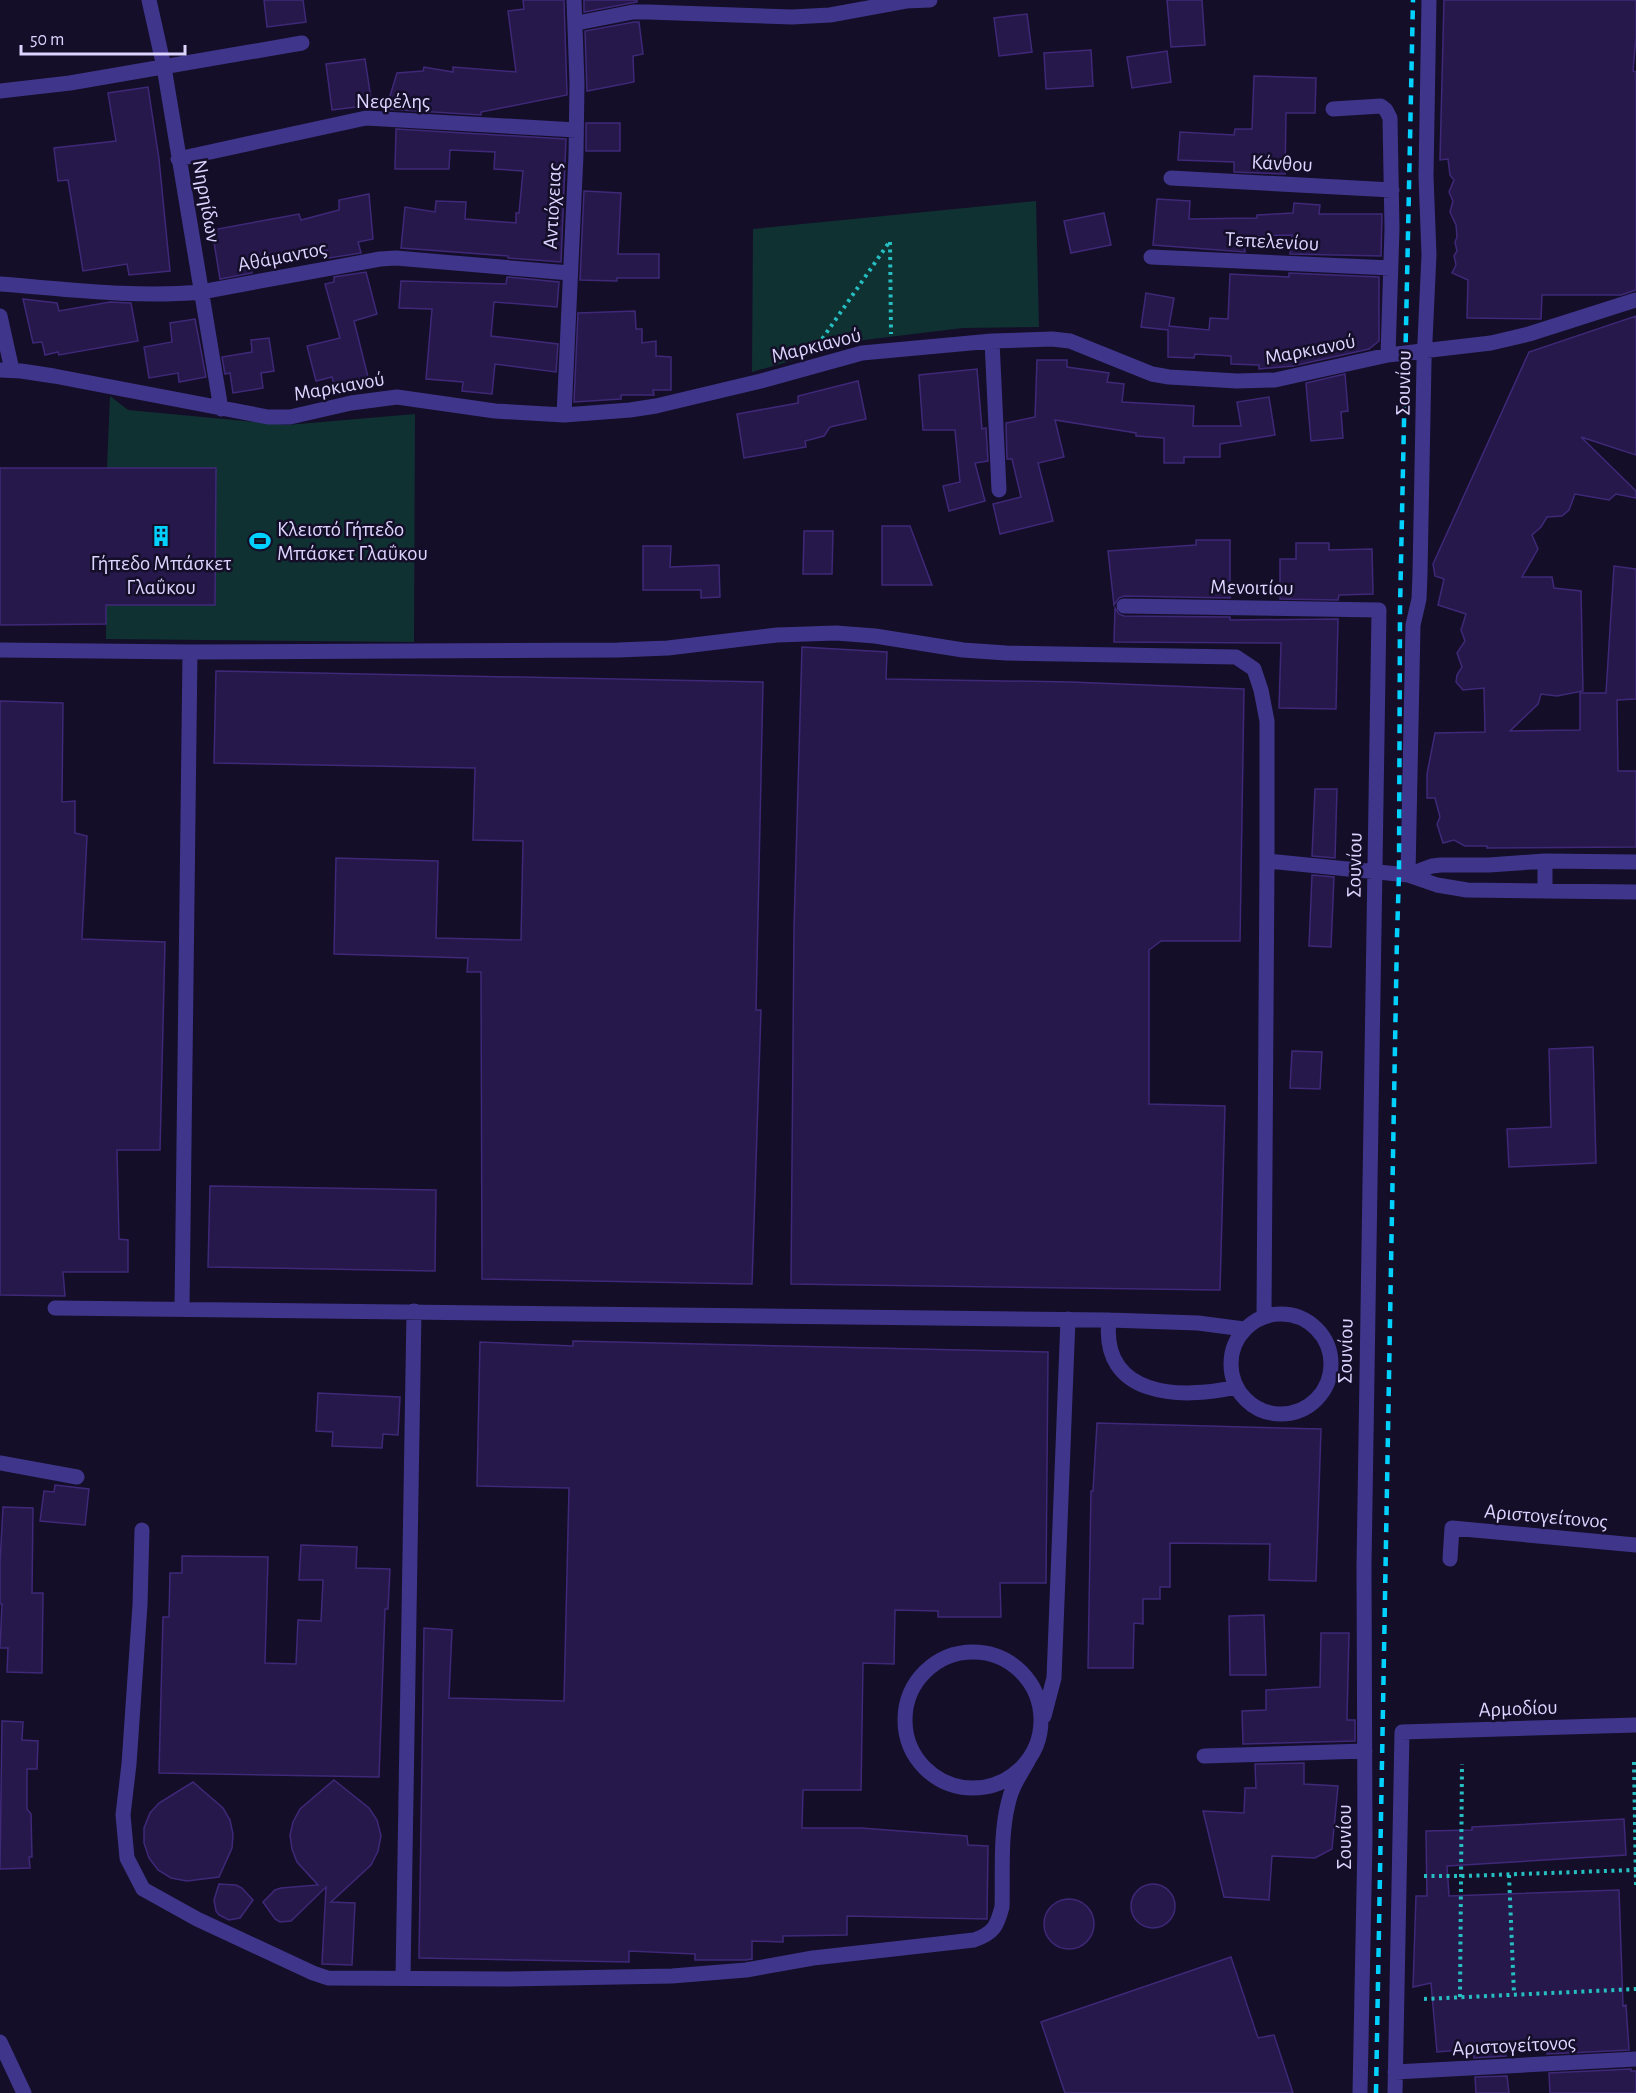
<svg xmlns="http://www.w3.org/2000/svg" width="1636" height="2093" viewBox="0 0 1636 2093" font-family="'Alegreya Sans',sans-serif">
	<style>
		.green { fill: #103132 }
		.building { fill: #26184a; stroke: #3f2878; stroke-width: 1.5 }
		.lines { fill: none; stroke-linecap: round; stroke-linejoin: round }
		.path { stroke: #26bec1; stroke-width: 4; stroke-dasharray: 3 4.5; stroke-linecap: butt }
		.minor { stroke: #3f358a; stroke-width: 15 }
		.rail { stroke: #00d1ff; stroke-width: 4.5; stroke-dasharray: 9 8; stroke-linecap: butt }
		.labels { text-anchor: middle; stroke-width: 5; stroke-linejoin: round; paint-order: stroke }
		.street-label { font-size: 21px; fill: #ddd4ff; stroke: #140e28 }
		.poi-label { font-size: 21px; fill: #ddd4ff; stroke: #140e28; text-anchor: start }
	</style>
	<rect width="100%" height="100%" fill="#140e28"/>
	<path class="green" d="M 1036,201 L 1039,327 L 963,328 L 864,340 L 752,372 L 753,229 Z
		M 110,396 L 128,410 L 287,425 L 415,414 L 414,642 L 106,639 L 107,468 Z"/>
	<path class="building" d="M 264,0 L 303,0 L 306,22 L 267,27 Z
		M 523,0 L 564,0 L 567,95 L 481,112 L 481,115 L 386,109 L 397,73 L 423,71 L 424,67 L 453,72 L 453,67 L 516,72 L 508,11 L 524,9 Z
		M 584,0 L 637,0 L 637,2 L 584,12 Z
		M 1167,0 L 1202,0 L 1205,45 L 1171,47 Z
		M 1444,0 L 1636,0 L 1636,37 L 1633,71 L 1636,72 L 1636,290 L 1621,295 L 1542,295 L 1541,319 L 1467,318 L 1468,280 L 1452,273 L 1456,265 L 1454,256 L 1457,251 L 1455,242 L 1457,237 L 1456,225 L 1450,212 L 1453,201 L 1449,192 L 1454,180 L 1450,175 L 1448,159 L 1440,160 Z
		M 1027,14 L 1032,52 L 999,56 L 994,18 Z
		M 634,22 L 639,22 L 643,54 L 633,56 L 634,82 L 587,91 L 585,31 Z
		M 1091,50 L 1093,86 L 1046,89 L 1044,53 Z
		M 1167,51 L 1171,82 L 1132,88 L 1127,57 Z
		M 365,59 L 372,105 L 332,110 L 326,64 Z
		M 1254,76 L 1316,78 L 1315,113 L 1286,113 L 1285,174 L 1234,172 L 1234,162 L 1178,160 L 1180,132 L 1234,135 L 1235,129 L 1252,129 Z
		M 148,87 L 159,159 L 170,271 L 129,275 L 127,264 L 83,271 L 68,180 L 58,181 L 54,148 L 116,141 L 108,93 Z
		M 586,123 L 620,123 L 620,151 L 586,151 Z
		M 396,129 L 566,139 L 561,262 L 508,258 L 508,256 L 401,248 L 405,207 L 435,212 L 436,201 L 466,202 L 465,219 L 516,223 L 516,213 L 519,213 L 523,171 L 494,169 L 495,152 L 450,150 L 449,169 L 395,169 Z
		M 584,191 L 621,193 L 618,254 L 659,254 L 659,278 L 617,278 L 617,281 L 580,280 Z
		M 369,194 L 373,239 L 358,242 L 361,253 L 329,258 L 327,250 L 251,264 L 252,273 L 220,279 L 212,230 L 299,214 L 301,220 L 339,210 L 339,200 Z
		M 1157,199 L 1190,201 L 1189,219 L 1257,218 L 1257,215 L 1293,213 L 1294,203 L 1320,205 L 1319,214 L 1382,214 L 1381,256 L 1290,254 L 1292,235 L 1245,236 L 1245,252 L 1153,245 Z
		M 1104,213 L 1111,245 L 1071,253 L 1064,221 Z
		M 366,272 L 377,314 L 354,321 L 368,377 L 334,385 L 332,377 L 316,381 L 307,346 L 340,338 L 325,284 L 334,282 L 334,277 Z
		M 1289,273 L 1379,277 L 1379,341 L 1369,349 L 1293,366 L 1259,369 L 1259,365 L 1231,364 L 1231,356 L 1195,354 L 1194,358 L 1168,357 L 1168,330 L 1141,327 L 1146,293 L 1174,298 L 1169,326 L 1209,330 L 1210,318 L 1228,319 L 1230,274 L 1289,277 Z
		M 507,277 L 559,282 L 557,307 L 494,302 L 491,336 L 558,344 L 556,372 L 495,364 L 492,394 L 462,391 L 463,382 L 426,379 L 432,309 L 399,308 L 401,281 L 506,284 Z
		M 23,299 L 57,303 L 59,311 L 110,302 L 131,303 L 138,341 L 59,355 L 58,352 L 45,355 L 42,342 L 33,343 Z
		M 635,311 L 636,329 L 642,329 L 642,343 L 656,341 L 656,356 L 671,357 L 671,390 L 653,390 L 654,395 L 621,395 L 621,399 L 574,402 L 578,313 Z
		M 1636,316 L 1636,455 L 1581,437 L 1636,491 L 1636,498 L 1616,494 L 1609,500 L 1575,494 L 1569,510 L 1562,516 L 1547,517 L 1541,527 L 1532,535 L 1538,549 L 1522,577 L 1552,577 L 1554,588 L 1581,591 L 1583,691 L 1557,696 L 1541,694 L 1538,704 L 1510,731 L 1580,730 L 1580,693 L 1606,693 L 1614,566 L 1636,569 L 1636,699 L 1617,700 L 1618,771 L 1636,771 L 1636,847 L 1487,848 L 1487,846 L 1465,846 L 1454,840 L 1443,843 L 1437,824 L 1440,817 L 1435,798 L 1427,798 L 1427,774 L 1435,733 L 1485,732 L 1484,688 L 1463,690 L 1456,682 L 1457,675 L 1462,667 L 1457,653 L 1465,641 L 1461,630 L 1466,614 L 1438,605 L 1444,579 L 1435,576 L 1433,564 L 1529,352 Z
		M 195,319 L 206,377 L 179,382 L 178,373 L 149,378 L 144,347 L 172,342 L 170,323 Z
		M 269,338 L 274,371 L 261,373 L 263,388 L 233,393 L 230,373 L 225,374 L 222,357 L 252,352 L 251,340 Z
		M 1037,360 L 1067,360 L 1067,367 L 1109,373 L 1107,382 L 1124,384 L 1122,402 L 1194,406 L 1193,426 L 1241,426 L 1237,402 L 1269,397 L 1275,435 L 1220,444 L 1220,457 L 1184,457 L 1184,463 L 1164,463 L 1164,438 L 1136,436 L 1136,433 L 1055,420 L 1064,457 L 1038,463 L 1053,521 L 1000,534 L 993,504 L 1021,497 L 1012,459 L 1007,459 L 1006,423 L 1035,417 Z
		M 977,369 L 982,429 L 986,428 L 988,461 L 975,463 L 985,501 L 949,511 L 943,486 L 960,482 L 955,430 L 923,430 L 919,375 Z
		M 1345,374 L 1348,411 L 1341,412 L 1343,438 L 1311,441 L 1306,383 Z
		M 858,381 L 866,419 L 830,427 L 824,436 L 805,441 L 806,447 L 744,458 L 737,414 L 798,403 L 798,396 Z
		M 0,468 L 216,468 L 215,605 L 106,605 L 106,624 L 0,625 Z
		M 882,526 L 910,526 L 932,585 L 882,585 Z
		M 804,531 L 833,531 L 832,574 L 803,574 Z
		M 1196,540 L 1230,540 L 1230,598 L 1124,596 L 1119,598 L 1114,605 L 1108,551 L 1196,545 Z
		M 1296,543 L 1329,543 L 1329,550 L 1372,549 L 1373,594 L 1339,595 L 1338,600 L 1280,599 L 1280,559 L 1296,559 Z
		M 643,546 L 671,546 L 670,567 L 719,565 L 720,597 L 701,598 L 701,590 L 643,590 Z
		M 1115,608 L 1119,614 L 1124,616 L 1230,617 L 1230,620 L 1338,619 L 1336,709 L 1279,708 L 1281,643 L 1114,642 Z
		M 802,647 L 887,652 L 886,679 L 1071,682 L 1244,689 L 1240,941 L 1161,941 L 1149,950 L 1149,1104 L 1225,1106 L 1220,1290 L 791,1284 L 794,928 Z
		M 216,671 L 763,682 L 756,1010 L 761,1010 L 752,1284 L 482,1279 L 481,972 L 467,972 L 468,958 L 334,954 L 336,858 L 438,861 L 436,938 L 521,940 L 523,841 L 473,840 L 475,768 L 214,763 Z
		M 0,701 L 63,703 L 62,802 L 75,801 L 75,833 L 87,836 L 82,939 L 165,942 L 160,1150 L 117,1150 L 119,1239 L 128,1240 L 128,1272 L 63,1272 L 65,1296 L 0,1295 Z
		M 1315,789 L 1337,789 L 1335,858 L 1312,856 Z
		M 1312,875 L 1334,877 L 1331,947 L 1309,946 Z
		M 1593,1047 L 1596,1163 L 1509,1167 L 1507,1129 L 1551,1127 L 1549,1049 Z
		M 1292,1051 L 1322,1052 L 1320,1089 L 1290,1088 Z
		M 210,1186 L 436,1190 L 435,1271 L 208,1267 Z
		M 573,1341 L 1048,1352 L 1046,1583 L 1000,1583 L 1001,1617 L 938,1617 L 938,1611 L 895,1610 L 894,1664 L 863,1663 L 861,1790 L 803,1790 L 802,1828 L 861,1828 L 967,1836 L 968,1845 L 988,1846 L 987,1919 L 847,1916 L 847,1935 L 783,1936 L 783,1942 L 752,1941 L 752,1959 L 746,1960 L 695,1960 L 695,1954 L 629,1951 L 629,1962 L 419,1958 L 424,1628 L 452,1630 L 449,1698 L 564,1701 L 569,1488 L 477,1486 L 480,1342 L 573,1346 Z
		M 318,1393 L 400,1397 L 398,1435 L 383,1434 L 382,1448 L 332,1446 L 333,1432 L 316,1431 Z
		M 1097,1423 L 1321,1429 L 1316,1581 L 1269,1580 L 1270,1544 L 1170,1543 L 1170,1587 L 1160,1587 L 1160,1599 L 1143,1599 L 1143,1624 L 1134,1623 L 1133,1668 L 1088,1668 L 1091,1491 L 1093,1491 Z
		M 55,1485 L 89,1489 L 85,1525 L 40,1521 L 44,1491 L 54,1492 Z
		M 3,1507 L 33,1508 L 32,1593 L 43,1593 L 42,1673 L 7,1672 L 8,1648 L 0,1648 L 2,1604 L 0,1604 L 0,1564 Z
		M 301,1545 L 357,1547 L 356,1568 L 390,1569 L 388,1609 L 385,1609 L 379,1777 L 159,1773 L 163,1617 L 169,1617 L 170,1573 L 182,1573 L 182,1556 L 268,1557 L 265,1663 L 296,1664 L 298,1620 L 321,1621 L 323,1580 L 299,1580 Z
		M 1264,1615 L 1266,1675 L 1230,1675 L 1229,1616 Z
		M 1321,1633 L 1349,1633 L 1347,1720 L 1355,1720 L 1355,1741 L 1243,1744 L 1242,1711 L 1266,1710 L 1266,1690 L 1320,1687 Z
		M 2,1721 L 23,1722 L 22,1740 L 38,1741 L 37,1769 L 27,1769 L 27,1809 L 31,1814 L 32,1857 L 29,1857 L 30,1868 L 0,1869 Z
		M 1304,1763 L 1304,1784 L 1338,1786 L 1332,1849 L 1315,1858 L 1272,1856 L 1269,1900 L 1224,1897 L 1203,1811 L 1244,1813 L 1245,1788 L 1256,1788 L 1255,1764 Z
		M 334,1780 L 369,1808 L 377,1820 L 381,1836 L 378,1851 L 371,1865 L 331,1902 L 355,1903 L 352,1965 L 322,1964 L 326,1887 L 291,1921 L 280,1922 L 275,1919 L 263,1902 L 275,1890 L 281,1888 L 318,1885 L 297,1862 L 292,1849 L 290,1835 L 293,1822 L 300,1809 Z
		M 193,1782 L 223,1808 L 230,1820 L 233,1834 L 232,1848 L 219,1877 L 187,1881 L 171,1878 L 158,1870 L 149,1858 L 144,1843 L 144,1828 L 150,1813 L 159,1803 Z
		M 1624,1819 L 1626,1855 L 1447,1866 L 1449,1896 L 1619,1890 L 1623,2006 L 1626,2005 L 1629,2050 L 1547,2054 L 1547,2046 L 1505,2046 L 1506,2056 L 1474,2058 L 1473,2049 L 1437,2052 L 1431,1983 L 1413,1987 L 1416,1896 L 1427,1896 L 1426,1831 L 1472,1830 L 1472,1827 Z
		M1131 1906a22 22 0 1 1 44 0a22 22 0 1 1-44 0Z
		M 219,1884 L 236,1885 L 242,1888 L 253,1900 L 240,1918 L 229,1920 L 219,1915 L 216,1911 L 214,1900 Z
		M1044 1924a25 25 0 1 1 50 0a25 25 0 1 1-50 0Z
		M 1231,1957 L 1258,2038 L 1274,2035 L 1293,2093 L 1065,2093 L 1041,2022 Z
		M 1631,2069 L 1631,2071 L 1636,2071 L 1636,2093 L 1550,2093 L 1549,2073 Z
		M 1507,2076 L 1509,2093 L 1476,2093 L 1475,2077 Z"/>
	<g class="lines">
		<path class="path" d="M 818,345 L 890,241 L 891,334
			M 1634,1762 L 1636,1885
			M 1509,1875 L 1514,1994
			M 1424,1876 L 1462,1876 L 1636,1870
			M 1460,1997 L 1462,1764
			M 1424,1999 L 1636,1989"/>
		<path class="minor" d="M 149,0 L 164,67 L 221,409
			M 577,23 L 633,12 L 648,12 L 792,17 L 830,15 L 906,1 L 930,0
			M 0,91 L 70,83 L 302,43
			M 1333,109 L 1381,106 L 1386,110 L 1390,118 L 1392,229 L 1388,355
			M 178,159 L 366,118 L 576,130
			M 1171,178 L 1392,190
			M 1151,257 L 1391,268
			M 0,284 C 66,289 135,298 201,292 L 380,259 L 396,258 L 570,273
			M 0,316 L 12,370
			M 992,341 L 999,490
			M 0,370 L 21,371 L 54,376 L 268,417 L 290,417 L 351,403 L 397,397 L 495,411 L 564,415 L 630,410 L 656,406 L 761,381 L 862,353 L 992,341 L 1052,339 L 1070,341 L 1152,374 L 1169,377 L 1237,381 L 1275,380 L 1388,355 L 1491,343 L 1529,334 L 1636,300
			M 564,415 L 576,155 L 577,83 L 574,0
			M 1124,606 L 1379,610 L 1364,1566 L 1365,1840 L 1360,2093
			M 1,650 L 190,652 L 618,650 L 668,648 L 777,635 L 836,633 L 875,636 L 963,650 L 1006,653 L 1236,657 L 1254,669 L 1261,690 L 1267,721 L 1267,861 L 1408,875 L 1437,885 L 1467,890 L 1636,892
			M 1408,875 L 1413,625 L 1419,599 L 1420,574 L 1424,362 L 1429,255 L 1426,176 L 1429,0
			M 1408,875 L 1432,866 L 1441,865 L 1489,865 L 1545,861 L 1636,862
			M 1545,890 L 1545,861
			M 55,1308 L 1109,1320 L 1198,1323 L 1244,1329
			M 182,1308 L 190,652
			M1231 1364a50 50 0 1 1 100 0a50 50 0 1 1-100 0Z
			M 1264,1316 L 1267,861
			M 1109,1320 C 1100,1397 1181,1400 1236,1387
			M 0,1463 L 77,1477
			M 142,1530 L 140,1605 L 129,1764 L 123,1815 L 127,1858 L 143,1889 L 197,1919 L 313,1973 L 328,1978 L 508,1979 L 672,1976 L 746,1970 L 813,1958 L 974,1940 C 994,1933 997,1926 1002,1907 C 1003,1873 1000,1836 1008,1804 C 1011,1788 1020,1775 1028,1761
			M 1450,1559 L 1452,1528 L 1636,1545
			M905 1720a68 68 0 1 1 136 0a68 68 0 1 1-136 0Z
			M 1044,1716 L 1054,1678 L 1068,1319
			M 1204,1756 L 1365,1751
			M 403,1978 L 414,1311
			M 0,2042 L 24,2093
			M 1395,2072 L 1636,2059
			M 1395,2093 L 1402,1732 L 1636,1725"/>
		<path class="rail" d="M 1376,2093 L 1397,936 L 1399,874 L 1400,609 L 1413,0"/>
	</g>
	<defs>
		<symbol id="building-bare" viewBox="-9 -9 18 18"><path d="M-4-6H4V6H1V3H-1V6H-4ZM-2.5-4.3h1.7v1.8h-1.7ZM.8-4.3h1.7v1.8H.8ZM-2.5-1h1.7V.8h-1.7ZM.8-1h1.7V.8H.8Z" fill="#00d1ff" stroke="#140e28" stroke-width="2.5" paint-order="stroke"/></symbol>
		<symbol id="stadium-bare" viewBox="-9 -9 18 18"><path d="M0-5a6.5 5 0 1 0 0 10a6.5 5 0 1 0 0-10ZM-3.5-1.8h7v3.6h-7Z" fill="#00d1ff" stroke="#140e28" stroke-width="2.5" paint-order="stroke"/></symbol>
	</defs>
	<g fill-rule="evenodd">
		<use href="#building-bare" x="146" y="521" width="30" height="30"/>
		<use href="#stadium-bare" x="245" y="526" width="30" height="30"/>
	</g>
	<g class="labels">
		<g class="street-label">
			<text x="393" y="108">Νεφέλης</text>
			<text transform="translate(1282 163) rotate(3)" y="7">Κάνθου</text>
			<text transform="translate(207 201) rotate(80)" y="7">Νηρηίδων</text>
			<text transform="translate(552 206) rotate(-87)" y="7">Αντιόχειας</text>
			<text transform="translate(1272 241) rotate(3)" y="7">Τεπελενίου</text>
			<text transform="translate(282 256) rotate(-11)" y="7">Αθάμαντος</text>
			<text transform="translate(816 345) rotate(-14)" y="7">Μαρκιανού</text>
			<text transform="translate(1310 349) rotate(-11)" y="7">Μαρκιανού</text>
			<text transform="translate(1403 383) rotate(-89)" y="7">Σουνίου</text>
			<text transform="translate(339 386) rotate(-10)" y="7">Μαρκιανού</text>
			<text transform="translate(1252 587) rotate(1)" y="7">Μενοιτίου</text>
			<text transform="translate(1354 865) rotate(-89)" y="7">Σουνίου</text>
			<text transform="translate(1345 1351) rotate(-89)" y="7">Σουνίου</text>
			<text transform="translate(1546 1516) rotate(5)" y="7">Αριστογείτονος</text>
			<text transform="translate(1518 1708) rotate(-2)" y="7">Αρμοδίου</text>
			<text transform="translate(1344 1837) rotate(-90)" y="7">Σουνίου</text>
			<text transform="translate(1514 2045) rotate(-3)" y="7">Αριστογείτονος</text>
		</g>
		<g class="poi-label">
			<text x="277" y="536">Κλειστό Γήπεδο<tspan x="277" dy="24">Μπάσκετ Γλαΰκου</tspan></text>
			<text x="161" y="570" text-anchor="middle">Γήπεδο Μπάσκετ<tspan x="161" dy="24">Γλαΰκου</tspan></text>
		</g>
	</g>
	<path d="M21 45v9h164v-9" fill="none" stroke="#ddd4ff" stroke-width="3"/>
	<text x="30" y="45" font-size="18" fill="#ddd4ff" stroke="#140e28" stroke-width="4.5" paint-order="stroke">50 m</text>
</svg>
